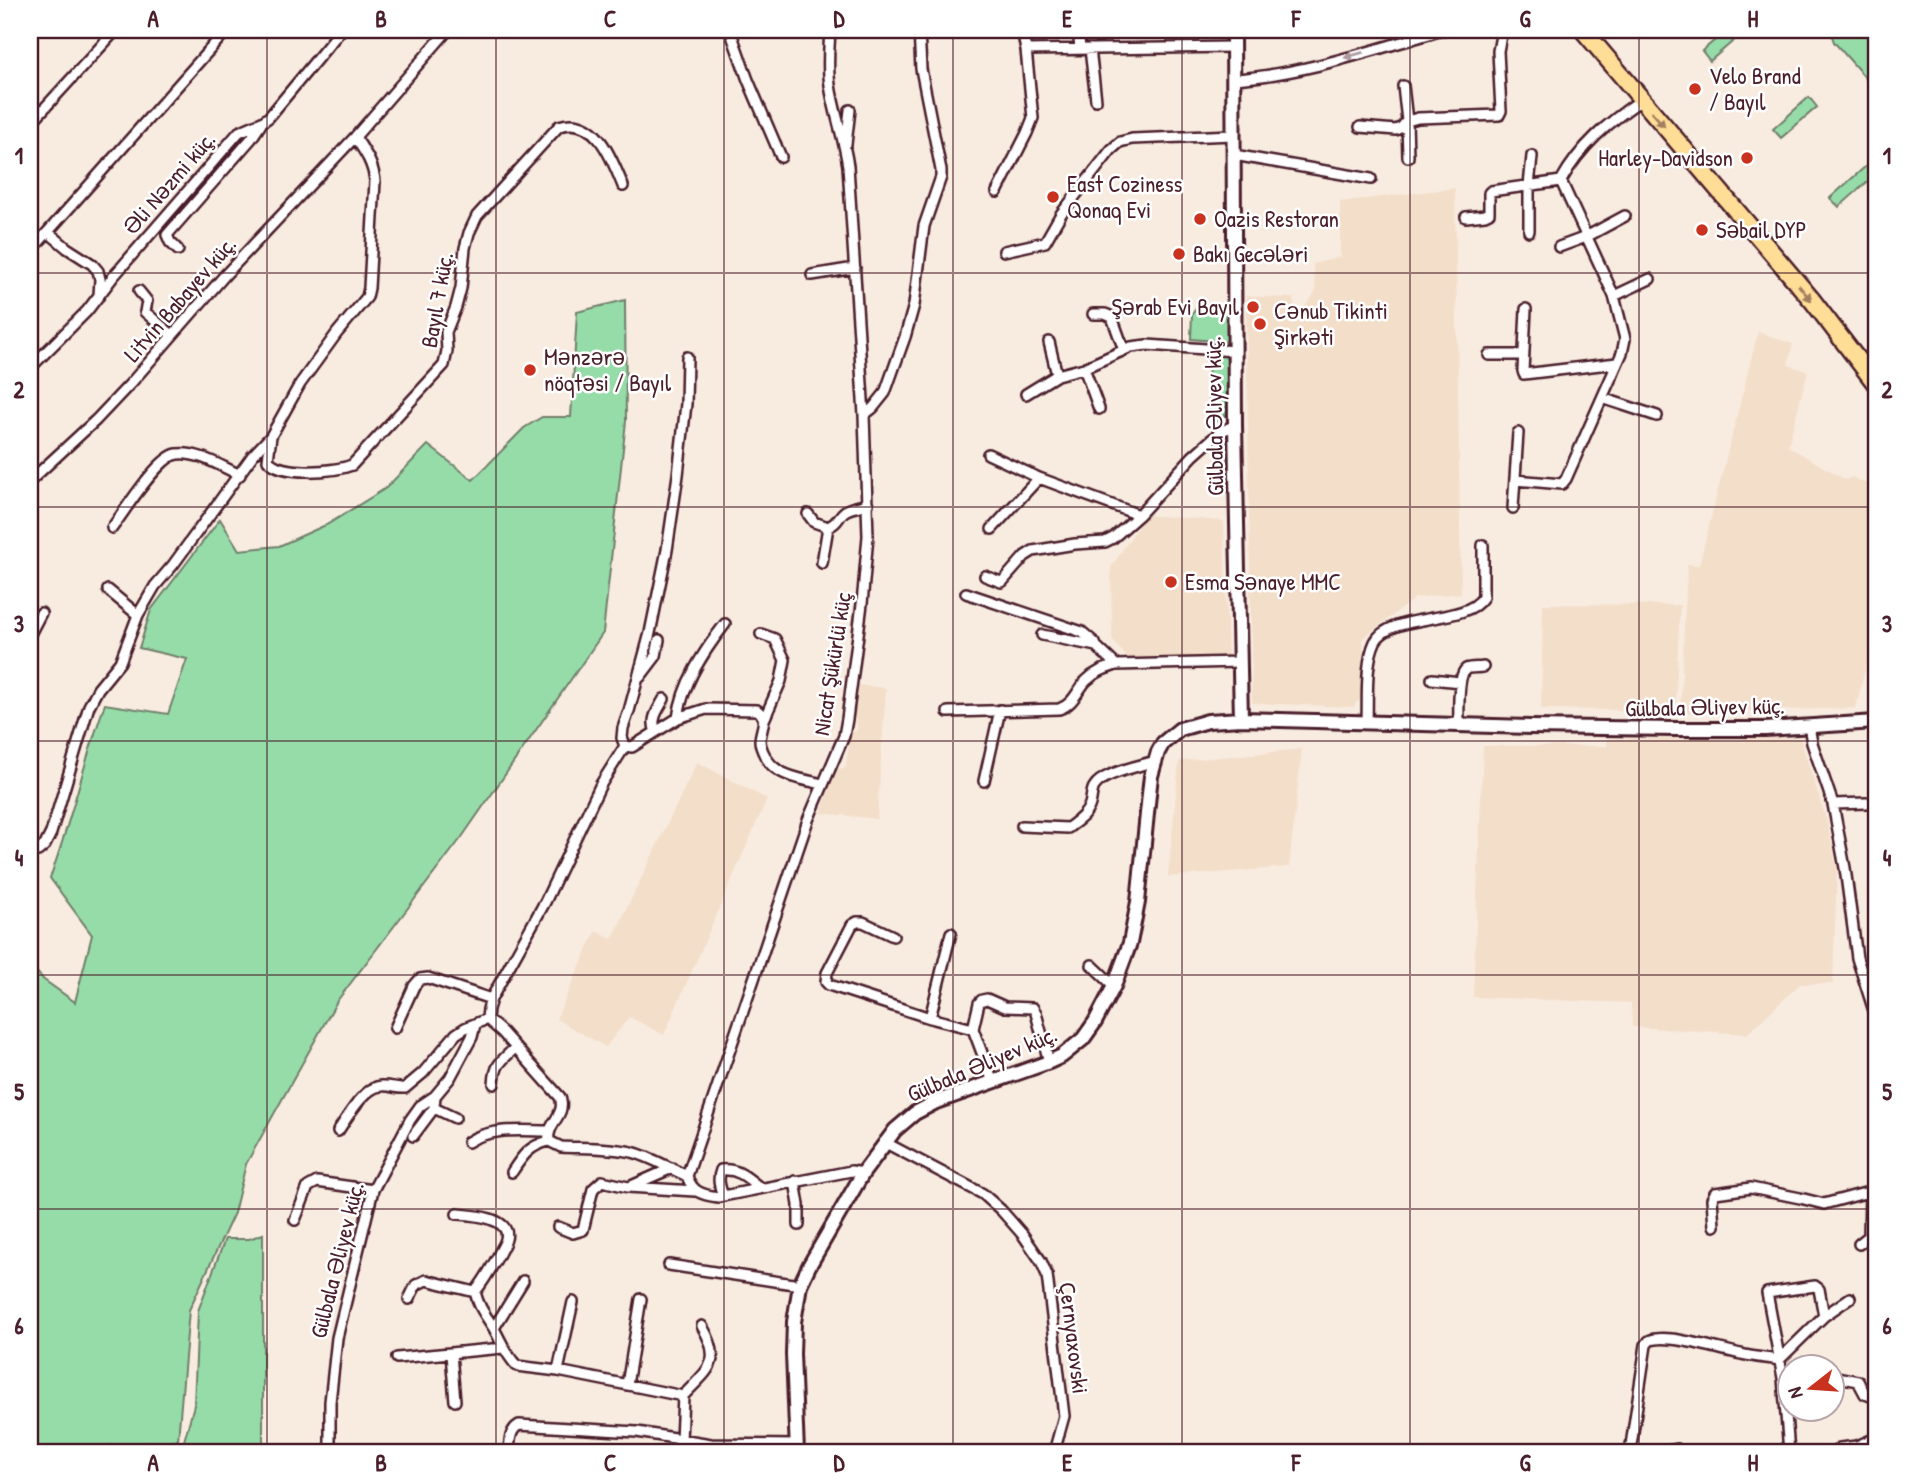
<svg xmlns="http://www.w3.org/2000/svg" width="1906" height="1482" viewBox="0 0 1906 1482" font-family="'Patrick Hand',sans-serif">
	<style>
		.built { fill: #f3deca }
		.green { fill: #96dca9; stroke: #707e6a; stroke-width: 2 }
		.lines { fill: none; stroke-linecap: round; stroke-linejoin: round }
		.street-casing { stroke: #4a1f2b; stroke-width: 14 }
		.secondary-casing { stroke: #4a1f2b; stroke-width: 18 }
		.highway-casing { stroke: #4a1f2b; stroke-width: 21 }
		.street { stroke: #fff; stroke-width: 9 }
		.secondary { stroke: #fff; stroke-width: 12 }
		.highway { stroke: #fedd96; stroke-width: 16 }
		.oneway { fill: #ae9aa0 }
		.oneway2 { fill: #a47e60 }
		.grid { fill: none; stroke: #4a1f2b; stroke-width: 2; stroke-opacity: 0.55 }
		.poi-dot { fill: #c8321e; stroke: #fff; stroke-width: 2.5 }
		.labels { text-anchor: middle; stroke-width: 5; stroke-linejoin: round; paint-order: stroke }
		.poi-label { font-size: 23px; fill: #4a1f2b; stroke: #fff; text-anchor: start }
		.street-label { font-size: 23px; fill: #4a1f2b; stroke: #fff }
		.neatline { fill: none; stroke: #4a1f2b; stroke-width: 2.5 }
		.grid-label { font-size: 23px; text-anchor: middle; font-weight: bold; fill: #4a1f2b }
	</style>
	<rect width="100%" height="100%" fill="#f8ece0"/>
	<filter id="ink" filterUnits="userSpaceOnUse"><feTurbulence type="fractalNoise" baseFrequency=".0143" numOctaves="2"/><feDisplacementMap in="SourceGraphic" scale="14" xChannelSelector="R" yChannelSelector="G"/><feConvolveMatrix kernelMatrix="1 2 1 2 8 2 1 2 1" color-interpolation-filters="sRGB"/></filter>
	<g filter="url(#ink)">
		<path class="built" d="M 1455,188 L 1461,593 L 1415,598 L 1363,638 L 1364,695 L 1353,707 L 1252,703 L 1246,296 L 1294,298 L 1294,310 L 1302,311 L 1316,291 L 1313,264 L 1340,257 L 1340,202 Z
			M 1758,332 L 1793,344 L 1788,365 L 1808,371 L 1788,446 L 1846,480 L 1852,477 L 1876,489 L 1876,622 L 1856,708 L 1680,713 L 1687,564 L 1699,565 Z
			M 1146,515 L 1224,521 L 1228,658 L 1131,662 L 1112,640 L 1111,567 Z
			M 1543,604 L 1680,605 L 1675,711 L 1541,709 Z
			M 857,685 L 886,688 L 877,819 L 821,813 L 834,770 L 846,767 L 850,734 L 857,730 L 857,721 L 852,716 Z
			M 1800,738 L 1827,822 L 1837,869 L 1833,984 L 1800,984 L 1747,1034 L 1632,1027 L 1631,1003 L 1473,997 L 1483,746 L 1607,746 L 1607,739 Z
			M 1302,749 L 1289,867 L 1168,877 L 1179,761 Z
			M 697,762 L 767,799 L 664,1035 L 629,1017 L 606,1047 L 556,1019 L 596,931 L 612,939 Z"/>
		<path class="green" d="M 1727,30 L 1746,30 L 1710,61 L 1702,51 Z
			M 1834,30 L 1876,30 L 1876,90 L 1834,42 L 1832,36 Z
			M 1809,97 L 1817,107 L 1781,138 L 1773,129 Z
			M 1866,166 L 1874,176 L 1839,207 L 1830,198 Z
			M 625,300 L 626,421 L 603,633 L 462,837 L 337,1001 L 246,1164 L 234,1213 L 189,1310 L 178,1440 L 30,1452 L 30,1426 L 38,1315 L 30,1304 L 30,965 L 44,980 L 75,1002 L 92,935 L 50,878 C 71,821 84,761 105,704 L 168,714 L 187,659 L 139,648 L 151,610 L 220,519 L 239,550 L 279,546 L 328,524 L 386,488 L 428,445 L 473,480 L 524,428 L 542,417 L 571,417 L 577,312 Z
			M 1200,304 L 1227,306 L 1227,342 L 1191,339 L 1192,314 Z
			M 1208,353 L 1227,354 L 1229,412 L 1210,427 Z
			M 263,1234 L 263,1452 L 181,1452 L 194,1405 L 198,1311 L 225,1239 L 249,1239 Z"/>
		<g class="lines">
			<defs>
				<path id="street" d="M 730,30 L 748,80 L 781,157
					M 830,30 C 829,48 827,67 830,85 C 834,112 844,138 848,166 L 864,415 L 868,536 L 862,604 L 847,719 L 844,736 L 808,820 L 687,1176 C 692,1192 702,1195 718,1197 L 851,1171 L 863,1173
					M 1074,30 L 1079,39 L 1080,49
					M 1090,49 L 1096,100
					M 1026,50 L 1233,47
					M 1234,79 C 1306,74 1375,49 1443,30
					M 1403,86 L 1407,121 L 1408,157
					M 30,124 L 116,30
					M 1360,127 L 1396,130 L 1402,127 L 1407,121 L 1418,118 L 1499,115 L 1501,111 L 1498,51 L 1502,30
					M 846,144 L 850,110
					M 1234,155 L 1371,179
					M 997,192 L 1027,133 L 1033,118 L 1026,50 L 1022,30
					M 1466,217 L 1485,215 L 1489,213 L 1489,193 L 1491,191 L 1561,181
					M 1529,231 L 1529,186 L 1532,156
					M 48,232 L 67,248 L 92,264 L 98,271 L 100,279 L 99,296
					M 1559,247 L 1586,237 L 1625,216
					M 178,250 L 170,242 L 167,235 L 251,139 L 261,124
					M 1004,251 L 1045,242 L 1061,214 L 1111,150 L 1120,142 L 1132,139 L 1234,135
					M 30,252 L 227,30
					M 812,275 L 855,268
					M 139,291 L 147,301 L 145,312 L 172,335
					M 1614,296 L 1650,279
					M 1526,309 L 1523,371 L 1524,374 L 1617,363
					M 1093,314 L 1105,314 L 1112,317 L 1124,350
					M 1049,342 L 1057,375
					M 1489,355 L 1523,355
					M 30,368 L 87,311 L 113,277 L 239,132 L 262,122 L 269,117 L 341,30
					M 1084,368 L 1099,409
					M 1026,394 L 1057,375 L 1084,368 L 1131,347 L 1147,345 L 1235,351
					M 1602,398 L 1657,416
					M 864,415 L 873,408 L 885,393 L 905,337 L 914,305 L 924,226 L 941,177 L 941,170 L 921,69 L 919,30
					M 271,436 L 268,460 C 281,476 334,472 352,465 L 444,365 L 447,351 L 446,332 L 456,307 L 461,288 L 465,248 L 469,233 L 477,216 L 559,126 C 597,114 612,160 623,186
					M 988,454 L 1039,478 L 1139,515
					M 1515,480 L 1562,484 L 1566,479 L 1622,353 L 1625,339 L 1614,296 L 1561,181 C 1580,146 1609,122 1641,100
					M 30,481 L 96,420 L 131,383 L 225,275 L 355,137 L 448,30
					M 1513,508 L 1518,433
					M 808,514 L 814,522 L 828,527 C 839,523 837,517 845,511 C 851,507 861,506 868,504
					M 112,528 C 124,512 158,457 177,454 C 198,451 222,467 240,475
					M 992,529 L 1039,478
					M 822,563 L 828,527
					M 985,576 L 1001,582 L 1003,581 L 1025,556 L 1033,551 L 1075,544 L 1105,542 L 1113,538 L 1139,515 L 1193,456 L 1220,432 L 1235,425
					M 108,590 L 138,615
					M 966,593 L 1082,632 L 1095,643 L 1096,646
					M 30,634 L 41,613
					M 761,634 L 775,639 L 785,660 L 781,681 L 764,720
					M 1042,635 L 1096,646 L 1116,665
					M 640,677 L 656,656 L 659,640
					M 1432,679 L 1460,682
					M 948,712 L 1059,709 C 1073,705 1077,691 1086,681 C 1095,672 1104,669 1116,665 L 1240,662
					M 678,718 C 682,684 704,651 725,624
					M 1367,723 C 1368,699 1365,663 1375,642 C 1390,612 1467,625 1483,597 L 1483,545
					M 1459,725 C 1459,714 1457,676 1466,669 C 1470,667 1479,668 1483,667
					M 1809,726 L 1812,743 L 1833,804 L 1845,868 L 1857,958 L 1876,1017
					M 656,732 C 650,719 658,710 664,699
					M 625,746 L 622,738 L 623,728 L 629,711 L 650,633 L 667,550 L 678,475 L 686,404 L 687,357
					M 984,781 L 1000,710
					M 1833,804 L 1867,803
					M 1022,826 L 1068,828 C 1077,821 1087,815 1090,804 C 1092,798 1091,792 1094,787 C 1102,773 1140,766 1155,761
					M 30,847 L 38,851 L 45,845 L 51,833 L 89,706 L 98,689 L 120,662 L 138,615 L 155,586 L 173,565 L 253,455 L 271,436 L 300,384 L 337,333 L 367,297 L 369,288 L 375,181 C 373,163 365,152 355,137
					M 893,936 L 863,922 L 857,922 L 852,925 L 827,973 L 826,982 L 829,985 L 930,1018 L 973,1029 L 993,1082
					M 1092,965 L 1114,986
					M 1865,981 L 1876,972
					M 930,1018 L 951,933
					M 487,1019 L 488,1009 L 491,999 L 545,902 L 601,784 L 625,746 L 632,747 L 678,718 L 706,709 L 757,710 C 769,719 761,727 760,740 C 760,749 768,763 775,768 C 788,778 807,780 822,784
					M 395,1028 L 414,986 L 420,979 L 428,978 L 491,999
					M 973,1029 L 979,1003 L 982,1000 L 987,999 L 1005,1007 L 1033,1008 L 1036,1013 L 1049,1062
					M 494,1084 C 495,1064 501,1061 515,1048
					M 434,1108 L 455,1118
					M 338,1131 C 347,1118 364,1087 381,1086 C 390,1085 397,1089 405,1088 L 423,1073 L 456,1034 L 465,1028 L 487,1019 L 502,1032 L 560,1097 C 567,1116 546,1123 549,1141 L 561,1147 C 584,1148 608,1147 632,1152 C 652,1157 668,1168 687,1176
					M 413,1136 L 434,1108 L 435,1096
					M 468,1142 C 490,1127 523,1131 549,1131
					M 884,1142 L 983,1194 L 1001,1210 L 1023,1235 L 1041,1261 L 1047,1275 L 1064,1416 L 1054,1452
					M 512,1172 C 523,1155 529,1146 549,1141
					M 795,1181 L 799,1205 L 799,1225
					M 629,1187 L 672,1168
					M 723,1196 C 720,1187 717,1180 721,1170 C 738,1168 748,1178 760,1188
					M 457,1214 C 471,1215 512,1217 506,1239 C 505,1244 501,1249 499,1254 C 492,1267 485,1280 475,1292 C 479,1308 485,1314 493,1327 C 501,1340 505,1354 517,1366 L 558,1371 L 683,1396
					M 295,1220 L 308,1187 L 317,1182 L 373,1190
					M 1714,1226 L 1712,1199 L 1715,1193 L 1751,1188 L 1800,1198 L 1824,1204 L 1876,1190
					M 558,1227 L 573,1233 L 583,1230 L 593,1189 L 602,1181 L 628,1187 L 695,1191
					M 1859,1244 L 1869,1236 L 1870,1192
					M 669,1265 L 800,1285
					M 409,1299 L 416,1285 L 426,1280 L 475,1292
					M 494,1328 L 523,1281
					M 451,1354 L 455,1401
					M 397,1358 L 503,1348
					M 558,1371 L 573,1302
					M 1832,1376 L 1858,1381 L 1865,1394 L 1876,1398
					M 627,1385 L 641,1299
					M 681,1440 L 683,1396 C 708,1369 724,1363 702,1326
					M 330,1452 L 330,1402 L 337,1338 L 373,1190 L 410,1120 L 420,1106 L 435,1096 L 450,1078 L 472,1037 L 475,1025
					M 509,1452 C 510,1442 509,1431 519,1425 L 637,1432 L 711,1444 L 796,1445
					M 1630,1452 L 1646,1345 L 1649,1341 C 1665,1332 1721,1350 1741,1354 C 1753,1357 1767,1358 1779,1360 L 1824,1316 L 1850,1298
					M 1662,1452 L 1677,1449 L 1681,1452
					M 1789,1452 L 1783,1378 L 1767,1293 L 1815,1286 L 1819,1289 L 1824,1316
					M 1835,1452 L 1840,1448 L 1857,1446 L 1876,1438"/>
				<path id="secondary" d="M 1233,30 L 1235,425 L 1241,719
					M 797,1452 L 793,1354 L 794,1322 L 800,1285 L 809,1266 L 863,1173 L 895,1130 L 915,1113 L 936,1102 L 1049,1062 L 1062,1056 L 1083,1039 L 1095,1022 L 1114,986 L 1130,943 L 1138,902 L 1149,794 L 1151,776 L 1158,752 L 1163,743 L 1180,729 L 1208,721 L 1241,719 L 1530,727 L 1675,729 L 1765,729 L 1876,722"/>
				<path id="highway" d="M 1583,30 L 1812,300 L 1876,384"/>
			</defs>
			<use href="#street" class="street-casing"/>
			<use href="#secondary" class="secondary-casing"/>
			<use href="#highway" class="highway-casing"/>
			<use href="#street" class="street"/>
			<use href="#secondary" class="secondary"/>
			<use href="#highway" class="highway"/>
		</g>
		<defs><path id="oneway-solid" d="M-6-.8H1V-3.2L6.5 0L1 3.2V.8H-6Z" transform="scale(1.75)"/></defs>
		<use class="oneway" href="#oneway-solid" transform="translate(1354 55) rotate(164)"/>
		<g class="oneway2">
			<use href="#oneway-solid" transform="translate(1658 119) rotate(49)"/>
			<use href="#oneway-solid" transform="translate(1805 293) rotate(50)"/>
		</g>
	</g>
	<path class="grid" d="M 267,30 L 267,1452M 496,30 L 496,1452M 724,30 L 724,1452M 953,30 L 953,1452M 1182,30 L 1182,1452M 1410,30 L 1410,1452M 1639,30 L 1639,1452M 30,273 L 1876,273M 30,507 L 1876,507M 30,741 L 1876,741M 30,975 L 1876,975M 30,1209 L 1876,1209"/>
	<g class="poi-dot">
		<circle cx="1695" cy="89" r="7"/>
		<circle cx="1747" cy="158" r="7"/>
		<circle cx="1053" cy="197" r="7"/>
		<circle cx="1200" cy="219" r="7"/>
		<circle cx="1702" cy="230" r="7"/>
		<circle cx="1179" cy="254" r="7"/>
		<circle cx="1253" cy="307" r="7"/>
		<circle cx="1260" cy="324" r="7"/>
		<circle cx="530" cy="370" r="7"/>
		<circle cx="1171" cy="582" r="7"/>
	</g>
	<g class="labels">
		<g class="poi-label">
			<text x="1709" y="84">Velo Brand<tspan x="1709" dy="26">/ Bayıl</tspan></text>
			<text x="1733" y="166" text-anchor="end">Harley-Davidson</text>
			<text x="1067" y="192">East Coziness<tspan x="1067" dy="26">Qonaq Evi</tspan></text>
			<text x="1214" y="227">Oazis Restoran</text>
			<text x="1716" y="238">Səbail DYP</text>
			<text x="1193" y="262">Bakı Gecələri</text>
			<text x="1239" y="315" text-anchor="end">Şərab Evi Bayıl</text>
			<text x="1274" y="319">Cənub Tikinti<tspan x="1274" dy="26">Şirkəti</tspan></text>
			<text x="544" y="365">Mənzərə<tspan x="544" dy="26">nöqtəsi / Bayıl</tspan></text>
			<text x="1185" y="590">Esma Sənaye MMC</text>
		</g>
		<g class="street-label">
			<text transform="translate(169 183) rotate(-49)" y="8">Əli Nəzmi küç.</text>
			<text transform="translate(180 299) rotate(-49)" y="8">Litvin Babayev küç.</text>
			<text transform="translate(437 300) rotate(-80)" y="8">Bayıl 7 küç.</text>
			<text transform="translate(1214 416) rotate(-91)" y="8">Gülbala Əliyev küç.</text>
			<text transform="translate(832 664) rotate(-81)" y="8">Nicat Şükürlü küç</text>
			<text transform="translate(1705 707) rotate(-1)" y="8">Gülbala Əliyev küç.</text>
			<text transform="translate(982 1064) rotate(-23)" y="8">Gülbala Əliyev küç.</text>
			<text transform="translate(337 1260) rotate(-76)" y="8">Gülbala Əliyev küç.</text>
			<text transform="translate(1074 1338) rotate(83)" y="8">Çernyaxovski</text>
		</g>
	</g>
	<rect width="1906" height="1482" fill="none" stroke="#fff" stroke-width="77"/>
	<g transform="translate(1811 1388) rotate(253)"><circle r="33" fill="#ffffff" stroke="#b7a5aa" stroke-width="2"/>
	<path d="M0-5L12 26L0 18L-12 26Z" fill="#c8321e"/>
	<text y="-10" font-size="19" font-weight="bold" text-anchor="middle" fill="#4a1f2b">N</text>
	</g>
	<rect x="38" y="38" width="1830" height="1406" class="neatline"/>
	<g class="grid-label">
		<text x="153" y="27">A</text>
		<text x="381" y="27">B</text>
		<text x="610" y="27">C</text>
		<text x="839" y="27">D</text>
		<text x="1067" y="27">E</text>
		<text x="1296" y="27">F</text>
		<text x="1525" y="27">G</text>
		<text x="1753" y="27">H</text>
		<text x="19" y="164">1</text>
		<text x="1887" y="164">1</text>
		<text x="19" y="398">2</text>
		<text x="1887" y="398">2</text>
		<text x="19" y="632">3</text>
		<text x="1887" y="632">3</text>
		<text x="19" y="866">4</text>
		<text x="1887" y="866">4</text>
		<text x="19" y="1100">5</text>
		<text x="1887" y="1100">5</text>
		<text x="19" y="1334">6</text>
		<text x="1887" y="1334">6</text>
		<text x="153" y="1471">A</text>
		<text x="381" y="1471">B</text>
		<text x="610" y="1471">C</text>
		<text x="839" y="1471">D</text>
		<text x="1067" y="1471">E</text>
		<text x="1296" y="1471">F</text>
		<text x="1525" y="1471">G</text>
		<text x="1753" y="1471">H</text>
	</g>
</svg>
